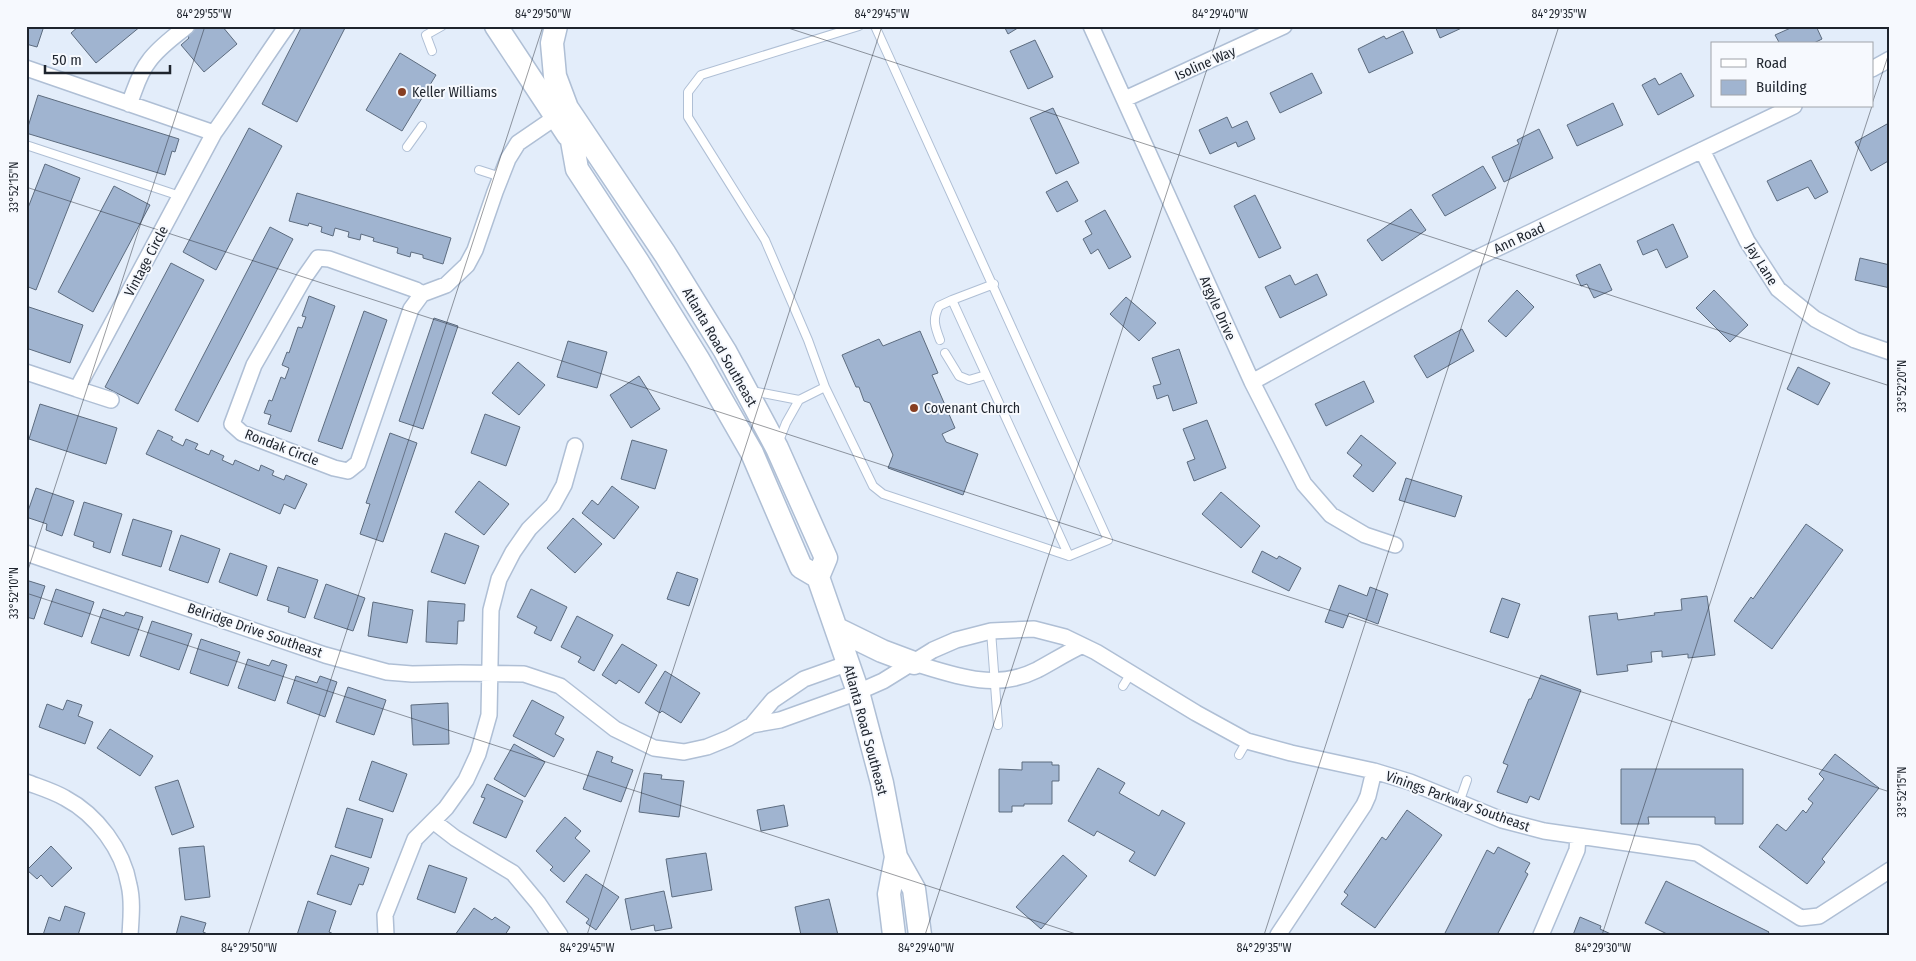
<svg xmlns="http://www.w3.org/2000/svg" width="1916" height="961" viewBox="0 0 1916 961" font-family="'Fira Sans Condensed',sans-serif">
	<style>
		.building { fill: #a0b4d0; stroke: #5d6c7f }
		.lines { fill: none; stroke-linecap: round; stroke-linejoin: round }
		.lane-casing { stroke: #afbfd5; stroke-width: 10 }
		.street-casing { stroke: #afbfd5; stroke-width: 18 }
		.secondary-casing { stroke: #afbfd5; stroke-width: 25 }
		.lane { stroke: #fff; stroke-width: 8 }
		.street { stroke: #fff; stroke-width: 15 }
		.secondary { stroke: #fff; stroke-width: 22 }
		.ticks { fill: none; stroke: #1e242d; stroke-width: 1; stroke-opacity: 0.45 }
		.poi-dot { fill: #873e22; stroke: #f6f9fe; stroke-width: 2 }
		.labels { text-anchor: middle; stroke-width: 4; stroke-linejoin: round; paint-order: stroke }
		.street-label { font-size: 14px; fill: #1e242d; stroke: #f6f9fe }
		.poi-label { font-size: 14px; fill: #1e242d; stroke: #f6f9fe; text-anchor: start }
		.neatline { fill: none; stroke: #1e242d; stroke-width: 2 }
		.ticks-label { font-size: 12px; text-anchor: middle; fill: #1e242d }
	</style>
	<rect width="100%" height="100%" fill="#e3edfa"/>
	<path class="building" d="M 26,26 L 44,26 L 37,47 L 26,44 Z
		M 79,26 L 141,26 L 96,63 L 71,33 Z
		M 192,26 L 222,26 L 237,44 L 204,72 L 181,45 L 189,38 L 185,32 Z
		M 302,26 L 346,26 L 297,122 L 262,104 Z
		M 1004,26 L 1021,26 L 1008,34 Z
		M 1435,26 L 1466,26 L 1440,38 Z
		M 1795,26 L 1816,26 L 1822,39 L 1812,44 L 1780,44 L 1775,35 Z
		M 1403,31 L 1413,53 L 1369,73 L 1358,49 L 1384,36 L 1386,39 Z
		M 1035,40 L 1053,77 L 1028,89 L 1010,51 Z
		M 400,53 L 436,75 L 402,131 L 366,110 Z
		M 1312,73 L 1322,93 L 1280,113 L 1270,93 Z
		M 1681,73 L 1694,96 L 1658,115 L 1642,85 L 1655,78 L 1659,85 Z
		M 38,95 L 179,139 L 175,152 L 172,151 L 165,175 L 26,133 Z
		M 1613,103 L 1623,125 L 1577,146 L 1567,125 Z
		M 1053,108 L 1079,163 L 1056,174 L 1030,118 Z
		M 1227,117 L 1232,128 L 1247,121 L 1255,139 L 1238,147 L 1236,142 L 1210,154 L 1199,130 Z
		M 1887,124 L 1890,129 L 1890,160 L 1871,171 L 1855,142 Z
		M 249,128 L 282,146 L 216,270 L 183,252 Z
		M 1539,129 L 1553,158 L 1504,182 L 1492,157 L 1519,144 L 1517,140 Z
		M 1811,160 L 1828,192 L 1815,199 L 1808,187 L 1777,201 L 1767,181 Z
		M 45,164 L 80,178 L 36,290 L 26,286 L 26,213 Z
		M 1483,166 L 1496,188 L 1445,216 L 1432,195 Z
		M 1067,181 L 1078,201 L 1057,212 L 1046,192 Z
		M 114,186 L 150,205 L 93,312 L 58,292 Z
		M 297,193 L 451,238 L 443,264 L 423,258 L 423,255 L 411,252 L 410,257 L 397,253 L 398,248 L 373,241 L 374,238 L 361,234 L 360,240 L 348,237 L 349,232 L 335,228 L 333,236 L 321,232 L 322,227 L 309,223 L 308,226 L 289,221 Z
		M 1255,195 L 1281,248 L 1259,258 L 1234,206 Z
		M 1411,209 L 1426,230 L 1382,261 L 1367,240 Z
		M 1105,210 L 1131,257 L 1109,269 L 1098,249 L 1091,254 L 1083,239 L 1092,234 L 1085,221 Z
		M 1673,224 L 1688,257 L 1666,268 L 1657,249 L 1643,255 L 1637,241 Z
		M 270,227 L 293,239 L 198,422 L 175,410 Z
		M 1860,258 L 1890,265 L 1890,288 L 1855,280 Z
		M 171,263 L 204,280 L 138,404 L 105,387 Z
		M 1600,264 L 1612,290 L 1594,298 L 1587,284 L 1581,286 L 1576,275 Z
		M 1317,274 L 1327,295 L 1280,318 L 1265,287 L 1290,275 L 1295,285 Z
		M 1517,290 L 1534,307 L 1506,337 L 1488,321 Z
		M 1714,290 L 1748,325 L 1730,342 L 1696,308 Z
		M 309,296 L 335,306 L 291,432 L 268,424 L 271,415 L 264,413 L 269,400 L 272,401 L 281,377 L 285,379 L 289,368 L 282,365 L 287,352 L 289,353 L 298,327 L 302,328 L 306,317 L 302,316 Z
		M 1126,297 L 1156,323 L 1139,341 L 1110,314 Z
		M 26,306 L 83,325 L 70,363 L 26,348 Z
		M 364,311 L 387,320 L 342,449 L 318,441 Z
		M 434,318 L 458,326 L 423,429 L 399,421 Z
		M 1462,329 L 1474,351 L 1427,378 L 1414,356 Z
		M 920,331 L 938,373 L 932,375 L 955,428 L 942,434 L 946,442 L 978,454 L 963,495 L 888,468 L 893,455 L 870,403 L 864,401 L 859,387 L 856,387 L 842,355 L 879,339 L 883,346 Z
		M 568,341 L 607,352 L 597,388 L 557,377 Z
		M 1179,349 L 1197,403 L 1173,411 L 1168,395 L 1157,399 L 1153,386 L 1161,384 L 1152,358 Z
		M 518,362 L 545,385 L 519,415 L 492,393 Z
		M 1798,367 L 1830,383 L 1818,405 L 1787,389 Z
		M 639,376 L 660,409 L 631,428 L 610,395 Z
		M 1364,381 L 1374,402 L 1326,426 L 1315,404 Z
		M 40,404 L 117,428 L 106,464 L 29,439 Z
		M 485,414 L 520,427 L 506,466 L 471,453 Z
		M 1207,420 L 1226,468 L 1194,481 L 1187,462 L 1195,459 L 1183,429 Z
		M 158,430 L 173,437 L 171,440 L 183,446 L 186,439 L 198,444 L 195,449 L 209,455 L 211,450 L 224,456 L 222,460 L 233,465 L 235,460 L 259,471 L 261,465 L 274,471 L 272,475 L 284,480 L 286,475 L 307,484 L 295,509 L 284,504 L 280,514 L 146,454 Z
		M 390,433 L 417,443 L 383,542 L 360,534 L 370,504 L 366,503 Z
		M 1361,435 L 1396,463 L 1373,492 L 1353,476 L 1362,465 L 1347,453 Z
		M 632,440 L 667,450 L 655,489 L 621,479 Z
		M 1406,478 L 1462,496 L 1455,517 L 1399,500 Z
		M 479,481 L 509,504 L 484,535 L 455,512 Z
		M 612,486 L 639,507 L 614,539 L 582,513 L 592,500 L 598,505 Z
		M 36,488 L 74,501 L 62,536 L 46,530 L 47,524 L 26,517 Z
		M 1221,492 L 1260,526 L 1241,548 L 1202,514 Z
		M 84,502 L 122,514 L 110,553 L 93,547 L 94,542 L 74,535 Z
		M 573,518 L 602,544 L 575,573 L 547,548 Z
		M 133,519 L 172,531 L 161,567 L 122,555 Z
		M 1806,524 L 1843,550 L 1772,649 L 1734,621 L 1751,597 L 1753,599 Z
		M 445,533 L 479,546 L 465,584 L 431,572 Z
		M 181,535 L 220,549 L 208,583 L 169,570 Z
		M 1262,551 L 1277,559 L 1279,556 L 1301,568 L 1289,591 L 1252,572 Z
		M 230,553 L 267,566 L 257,596 L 219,582 Z
		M 278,567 L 318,580 L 305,618 L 288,612 L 289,607 L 267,600 Z
		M 677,572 L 698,579 L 689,606 L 667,599 Z
		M 26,580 L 45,586 L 34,619 L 26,617 Z
		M 326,584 L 365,598 L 353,631 L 314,618 Z
		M 1339,585 L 1367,596 L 1370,587 L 1388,594 L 1378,624 L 1349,613 L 1343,628 L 1325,622 Z
		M 56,589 L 94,602 L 82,637 L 44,624 Z
		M 531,589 L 567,607 L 551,641 L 534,633 L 537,627 L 517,617 Z
		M 1707,596 L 1715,655 L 1688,658 L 1688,654 L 1662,657 L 1662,651 L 1651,652 L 1652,662 L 1627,665 L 1628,671 L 1597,675 L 1589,616 L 1617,613 L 1618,620 L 1655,615 L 1654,613 L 1682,610 L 1681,599 Z
		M 1502,598 L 1520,604 L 1508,638 L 1490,632 Z
		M 428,601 L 465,604 L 464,621 L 458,621 L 457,644 L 426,642 Z
		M 373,602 L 413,610 L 407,643 L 368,636 Z
		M 103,609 L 124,616 L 126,612 L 143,617 L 129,656 L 91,643 Z
		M 577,616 L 613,635 L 594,671 L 578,662 L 581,657 L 561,647 Z
		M 152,621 L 192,634 L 179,670 L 140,656 Z
		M 201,639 L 240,652 L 228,686 L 190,673 Z
		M 622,644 L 657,665 L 639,693 L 619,680 L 616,684 L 602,675 Z
		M 248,659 L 269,666 L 272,660 L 287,665 L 275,701 L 238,688 Z
		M 665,671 L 700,693 L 681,723 L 662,711 L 660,713 L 645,703 Z
		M 1541,675 L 1581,690 L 1539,800 L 1530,796 L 1527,803 L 1497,792 L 1508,765 L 1503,763 L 1529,699 L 1531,699 Z
		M 296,676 L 317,683 L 320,676 L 337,682 L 325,717 L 287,703 Z
		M 348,687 L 386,700 L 374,735 L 336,722 Z
		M 67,700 L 82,705 L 78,716 L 93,722 L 85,744 L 39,727 L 47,704 L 63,710 Z
		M 532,700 L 564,717 L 555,734 L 564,739 L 554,757 L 513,736 Z
		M 448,703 L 449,744 L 413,745 L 411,705 Z
		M 110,729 L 153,756 L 140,776 L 97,748 Z
		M 514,744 L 545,762 L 525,797 L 494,779 Z
		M 597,751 L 613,757 L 611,762 L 633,770 L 621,802 L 583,789 Z
		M 1835,754 L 1879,788 L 1822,859 L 1825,862 L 1807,884 L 1759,847 L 1777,824 L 1786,831 L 1803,810 L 1806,813 L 1813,803 L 1808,799 L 1824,779 L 1819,774 Z
		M 372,761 L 407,774 L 393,812 L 359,800 Z
		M 1022,762 L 1052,762 L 1052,765 L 1059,765 L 1059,781 L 1052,781 L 1052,804 L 1024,804 L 1024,806 L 1012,806 L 1012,812 L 999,812 L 999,769 L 1022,770 Z
		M 1098,768 L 1125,783 L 1119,793 L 1159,816 L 1162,810 L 1185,823 L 1155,876 L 1129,861 L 1135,852 L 1097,831 L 1094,836 L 1068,821 Z
		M 1621,769 L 1743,769 L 1743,824 L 1715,824 L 1715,817 L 1648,817 L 1649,824 L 1621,824 Z
		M 644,773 L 662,775 L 661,779 L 684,781 L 679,817 L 639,812 Z
		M 178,780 L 194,827 L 172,835 L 155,787 Z
		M 487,784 L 523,801 L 506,838 L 473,823 L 485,798 L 481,797 Z
		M 784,805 L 788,826 L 761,831 L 757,810 Z
		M 347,808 L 383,819 L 371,858 L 335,847 Z
		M 1407,810 L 1442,835 L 1375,928 L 1341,904 L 1348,895 L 1344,892 L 1382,837 L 1386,840 Z
		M 565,817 L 581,831 L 575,838 L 590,851 L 564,882 L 550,870 L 553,867 L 536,851 Z
		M 51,846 L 72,868 L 52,887 L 41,875 L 37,879 L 27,870 Z
		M 204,846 L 210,897 L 185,900 L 179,848 Z
		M 1498,847 L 1530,863 L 1525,872 L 1528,874 L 1497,935 L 1444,935 L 1487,850 L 1494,854 Z
		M 706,853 L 712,890 L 672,897 L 666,859 Z
		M 331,855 L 369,868 L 363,885 L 359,884 L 351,905 L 317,894 Z
		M 1063,855 L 1087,876 L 1041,929 L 1016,907 Z
		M 429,865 L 467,878 L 455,913 L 417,899 Z
		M 586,874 L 619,897 L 596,930 L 586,923 L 589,919 L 566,902 Z
		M 1666,881 L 1769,932 L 1767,935 L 1669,935 L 1645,923 Z
		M 664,891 L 672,928 L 655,931 L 654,925 L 631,930 L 625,899 Z
		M 829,899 L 838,935 L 801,935 L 795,907 Z
		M 308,901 L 336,911 L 329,932 L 336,935 L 297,935 Z
		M 65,906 L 85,913 L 78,935 L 43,935 L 49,917 L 60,921 Z
		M 474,908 L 492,920 L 495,917 L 510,927 L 505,935 L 455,935 Z
		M 181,916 L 206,923 L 203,932 L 210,935 L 176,935 Z
		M 1580,917 L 1601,926 L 1600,929 L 1613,935 L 1573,935 Z"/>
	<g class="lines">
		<defs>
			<path id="lane" d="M 432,51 L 426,35 L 442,26
				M 26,145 L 180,196
				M 407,147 L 422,126
				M 479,170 L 501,177
				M 994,284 L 952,300 L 1069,556
				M 940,340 C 935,327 932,319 939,306 L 952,300
				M 945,353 L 959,376 L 969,380 L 986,375
				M 825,387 L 808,340 L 765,240 L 688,117 L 688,92 L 701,75 L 859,26
				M 752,391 L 799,400 L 786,423 L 779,441
				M 799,400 L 825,387 L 873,486 L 883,494 L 1069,556 L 1108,540 L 875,26
				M 991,631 L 998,725
				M 1123,686 L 1131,673
				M 1239,755 L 1247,741
				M 1459,803 L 1467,780"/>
			<path id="street" d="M 1091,26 L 1252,382 L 1304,484 L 1331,515 L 1365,535 L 1395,545
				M 26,68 L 214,133
				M 1872,69 L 1890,59
				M 1125,99 L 1284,26
				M 129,104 C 135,90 139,73 149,61 C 159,47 174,37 187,26
				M 1702,150 L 1747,241 L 1778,289 L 1815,319 L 1855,340 L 1890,352
				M 318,258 L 329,259 L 416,290 L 422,294 L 411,309 L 358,463 L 348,471 L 334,468 L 242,433 L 232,424 L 254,365 L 304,278 Z
				M 422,294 L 446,285 L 467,265 L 475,250 L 495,192 L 508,159 L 518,143 L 556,117
				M 26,372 L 77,389
				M 1252,382 L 1481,256 L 1794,106
				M 111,400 L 77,389 L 214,133 C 239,98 262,61 287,26
				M 26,553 L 325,655 L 387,672 L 412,674 L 460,673 L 524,674 L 560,686 L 615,729 L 654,748 L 684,752 L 707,747 L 729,738 L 752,725 L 773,700 L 804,679 L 849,663
				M 914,663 C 956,676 995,691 1037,670 C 1052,662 1066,653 1081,646
				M 752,725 L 780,720 L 858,692 L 883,681 L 933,650 L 956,640 L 991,631 L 1034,629 L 1065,637 L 1096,652 L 1196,713 L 1247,741 L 1291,753 L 1374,771 L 1410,782 L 1502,820 L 1544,831 L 1697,853 L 1801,918 L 1819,916 L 1890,870
				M 26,782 C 39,787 53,791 65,798 C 97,815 123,850 129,885 C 133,901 131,918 130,935
				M 433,821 L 455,838 L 513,873 L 538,903 L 560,935
				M 386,935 L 385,915 L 415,839 L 446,808 L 466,780 L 478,754 L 489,715 L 491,610 L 499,579 L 513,552 L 529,529 L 553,505 L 564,485 L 575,446
				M 1278,935 L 1364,805 L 1368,796 L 1374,771
				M 1541,935 L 1577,850 L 1578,837"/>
			<path id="secondary" d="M 496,26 L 568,135
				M 556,26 L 552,43 L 555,76 L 567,108 L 665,254 L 725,351 L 777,448 L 826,558 L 818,577
				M 572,141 L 577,169 L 638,262 L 698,359 L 752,453 L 801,567 L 818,577 L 858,692 L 882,783 L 896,857 L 914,889 L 920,935
				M 837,629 L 882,651 L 914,663
				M 894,935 L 889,894 L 896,857"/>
		</defs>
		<use href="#lane" class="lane-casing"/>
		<use href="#street" class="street-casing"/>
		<use href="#secondary" class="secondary-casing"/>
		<use href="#lane" class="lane"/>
		<use href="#street" class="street"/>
		<use href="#secondary" class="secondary"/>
	</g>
	<path class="ticks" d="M 782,26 L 1890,386M 1872,104 L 1890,50M 26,187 L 1890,792M 26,576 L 205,26M 26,593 L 1079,935M 248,935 L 543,26M 587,935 L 882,26M 925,935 L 1221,26M 1264,935 L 1559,26M 1602,935 L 1872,106"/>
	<g class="poi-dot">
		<circle cx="402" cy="92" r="5"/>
		<circle cx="914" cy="408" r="5"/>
	</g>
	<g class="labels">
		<g class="street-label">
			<text transform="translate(1205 63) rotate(-24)" y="5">Isoline Way</text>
			<text transform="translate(1519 238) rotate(-25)" y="5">Ann Road</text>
			<text transform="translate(146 261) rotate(-62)" y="5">Vintage Circle</text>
			<text transform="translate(1762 264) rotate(58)" y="5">Jay Lane</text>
			<text transform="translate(1218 308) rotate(66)" y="5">Argyle Drive</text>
			<text transform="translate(720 347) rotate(60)" y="5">Atlanta Road Southeast</text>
			<text transform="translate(282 447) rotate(21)" y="5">Rondak Circle</text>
			<text transform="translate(255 630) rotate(19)" y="5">Belridge Drive Southeast</text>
			<text transform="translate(866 730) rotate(75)" y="5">Atlanta Road Southeast</text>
			<text transform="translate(1458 801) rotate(20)" y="5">Vinings Parkway Southeast</text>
		</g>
		<g class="poi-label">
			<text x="412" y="97">Keller Williams</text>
			<text x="924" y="413">Covenant Church</text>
		</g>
	</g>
	<rect width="1916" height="961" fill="none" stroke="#f6f9fe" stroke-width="55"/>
	<rect x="1711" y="42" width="162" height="65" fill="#f6f9fe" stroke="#a0a4aa"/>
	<rect x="1721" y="59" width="25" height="8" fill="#ffffff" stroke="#a0a4aa"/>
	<text x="1756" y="68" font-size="15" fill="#1e242d">Road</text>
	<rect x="1721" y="80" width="25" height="15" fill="#a0b4d0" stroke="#a0a4aa"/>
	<text x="1756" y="92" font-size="15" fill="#1e242d">Building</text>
	<path d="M45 65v8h125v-8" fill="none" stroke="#1e242d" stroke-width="2.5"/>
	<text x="52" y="65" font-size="15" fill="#1e242d" stroke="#f6f9fe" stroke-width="4" paint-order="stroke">50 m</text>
	<rect x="28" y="28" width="1860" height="906" class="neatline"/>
	<g class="ticks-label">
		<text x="204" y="18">84°29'55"W</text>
		<text x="543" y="18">84°29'50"W</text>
		<text x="882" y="18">84°29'45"W</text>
		<text x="1220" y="18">84°29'40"W</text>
		<text x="1559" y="18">84°29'35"W</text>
		<text transform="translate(14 187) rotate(-90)" y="4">33°52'15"N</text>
		<text transform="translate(1902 386) rotate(-90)" y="4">33°52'20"N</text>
		<text transform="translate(14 593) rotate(-90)" y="4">33°52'10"N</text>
		<text transform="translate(1902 792) rotate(-90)" y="4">33°52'15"N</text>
		<text x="249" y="952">84°29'50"W</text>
		<text x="587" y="952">84°29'45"W</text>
		<text x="926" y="952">84°29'40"W</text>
		<text x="1264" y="952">84°29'35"W</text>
		<text x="1603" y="952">84°29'30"W</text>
	</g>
</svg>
